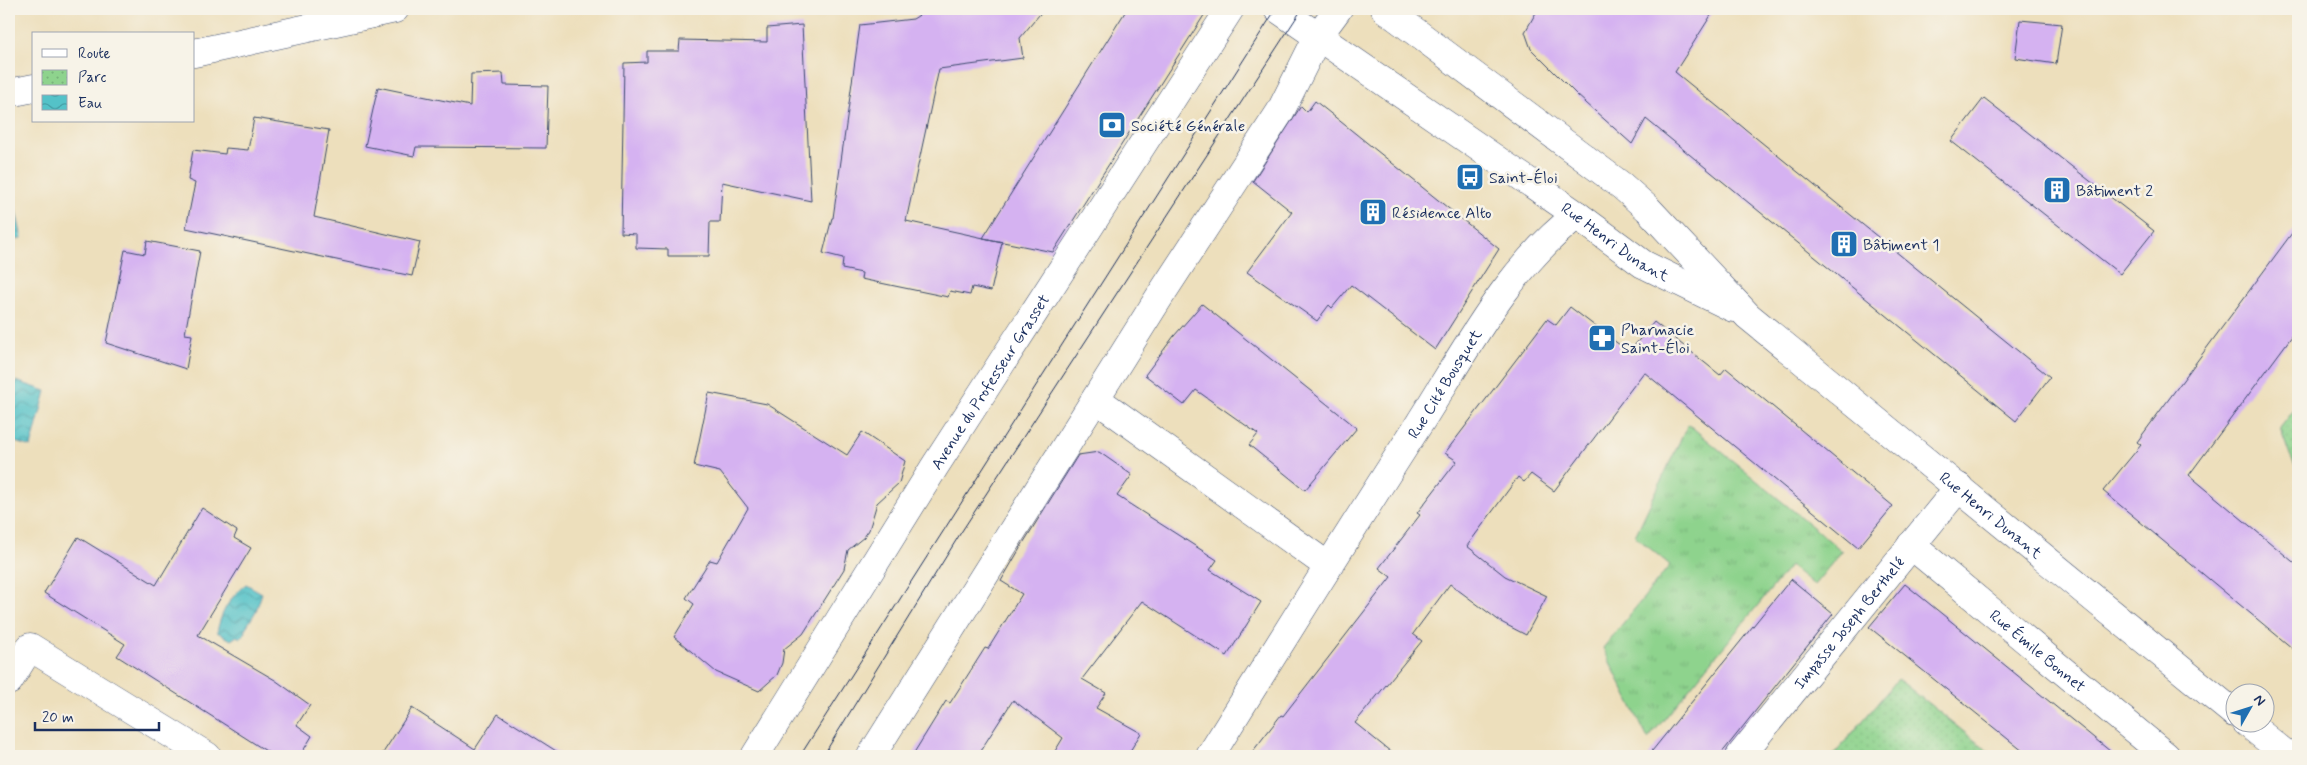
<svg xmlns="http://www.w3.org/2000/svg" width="2307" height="765" viewBox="0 0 2307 765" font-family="Mynerve,sans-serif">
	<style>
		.grass { fill: url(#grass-tufts); stroke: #548176 }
		.park { fill: url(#park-dots); stroke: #548176 }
		.water { fill: url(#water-waves); stroke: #387893 }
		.building { fill: #d5b2f1 }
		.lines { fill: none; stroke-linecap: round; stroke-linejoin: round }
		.street-casing { stroke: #3a496c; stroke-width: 29 }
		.primary-casing { stroke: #3a496c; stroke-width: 29 }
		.street { stroke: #fff; stroke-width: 28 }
		.primary { stroke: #fff; stroke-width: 28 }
		.tram { stroke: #1b2f5e; stroke-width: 1 }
		.labels { text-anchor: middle; stroke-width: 5; stroke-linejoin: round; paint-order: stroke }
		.poi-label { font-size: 16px; fill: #1b2f5e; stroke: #f7f3e8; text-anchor: start }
		.street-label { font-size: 16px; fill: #1b2f5e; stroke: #f7f3e8 }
	</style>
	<defs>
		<pattern id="grass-tufts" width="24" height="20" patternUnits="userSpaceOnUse" patternTransform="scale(1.25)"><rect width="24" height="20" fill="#8ed38d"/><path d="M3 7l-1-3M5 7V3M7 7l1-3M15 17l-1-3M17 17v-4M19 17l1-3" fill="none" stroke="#7ab57c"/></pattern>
		<pattern id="park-dots" width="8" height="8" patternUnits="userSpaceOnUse" patternTransform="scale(1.25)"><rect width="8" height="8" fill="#8ed38d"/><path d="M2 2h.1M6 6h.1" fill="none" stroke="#7ab57c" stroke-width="1.8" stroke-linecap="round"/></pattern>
		<pattern id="water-waves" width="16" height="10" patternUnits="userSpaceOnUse" patternTransform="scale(1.25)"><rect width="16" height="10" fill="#54c2c8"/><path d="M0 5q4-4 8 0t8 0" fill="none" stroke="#459ea6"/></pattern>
	</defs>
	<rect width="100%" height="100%" fill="#f7f3e8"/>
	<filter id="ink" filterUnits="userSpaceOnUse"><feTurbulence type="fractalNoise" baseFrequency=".02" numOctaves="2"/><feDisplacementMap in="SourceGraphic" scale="10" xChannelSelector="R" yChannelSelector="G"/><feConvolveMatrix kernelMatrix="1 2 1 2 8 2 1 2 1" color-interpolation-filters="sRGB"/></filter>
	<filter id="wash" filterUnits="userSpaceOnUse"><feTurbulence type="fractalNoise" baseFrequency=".0096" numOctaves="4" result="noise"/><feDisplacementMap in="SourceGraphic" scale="20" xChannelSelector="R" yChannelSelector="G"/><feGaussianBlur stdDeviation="1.12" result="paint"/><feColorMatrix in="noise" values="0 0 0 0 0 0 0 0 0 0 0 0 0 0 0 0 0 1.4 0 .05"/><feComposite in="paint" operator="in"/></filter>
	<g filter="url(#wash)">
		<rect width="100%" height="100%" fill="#eddfbc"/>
		<path class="grass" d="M 1688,424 L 1842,551 L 1814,585 L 1790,566 L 1648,739 L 1603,648 L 1670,565 L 1635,536 Z"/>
		<path class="park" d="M 2298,405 L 2298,471 L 2290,456 L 2280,428 Z
			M 1898,679 L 1994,756 L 1833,756 Z"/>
		<path class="water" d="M 9,180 L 22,238 L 9,242 Z
			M 16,381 L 46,391 L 31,447 L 9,440 L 9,410 Z
			M 246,584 L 262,593 L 256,611 L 245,629 L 246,632 L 240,638 L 237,636 L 231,640 L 217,632 C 221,612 230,597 246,584 Z"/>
		<g id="blocks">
			<path class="building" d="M 929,9 L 1044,9 L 1020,38 L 1023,58 L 939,69 L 906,221 L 1002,242 L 991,291 L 972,287 L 970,295 L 950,291 L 948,297 L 861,279 L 862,273 L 842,269 L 843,258 L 823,253 L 832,218 L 833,218 L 860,25 L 913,19 Z
				M 1127,9 L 1208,9 L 1053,252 L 983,238 Z
				M 1538,9 L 1715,9 L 1675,72 L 2050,377 L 2016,421 L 1646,119 L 1632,144 L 1577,95 L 1531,49 L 1525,32 Z
				M 2020,20 L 2062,24 L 2056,64 L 2015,58 Z
				M 802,25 L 811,201 L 722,182 L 720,222 L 710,222 L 709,256 L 668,256 L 668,249 L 636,248 L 636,234 L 621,233 L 624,63 L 647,62 L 647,51 L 679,51 L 680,40 L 767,42 L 767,28 Z
				M 503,73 L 504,85 L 548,86 L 546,148 L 416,147 L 414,156 L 365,146 L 378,87 L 470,106 L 471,74 Z
				M 1984,98 L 2154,231 L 2120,274 L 1951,141 Z
				M 1315,101 L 1499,249 L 1435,350 L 1351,285 L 1332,308 L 1329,305 L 1317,321 L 1247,272 L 1292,212 L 1253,181 L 1301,106 L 1307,112 Z
				M 254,118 L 329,130 L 314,217 L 420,242 L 412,276 L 186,228 L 195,183 L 188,180 L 193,150 L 225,154 L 226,148 L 248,150 Z
				M 2298,225 L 2298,328 L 2189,475 L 2298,566 L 2298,653 L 2103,491 L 2141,445 L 2137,442 Z
				M 147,241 L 200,251 L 185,334 L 192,335 L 186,369 L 106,343 L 125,250 L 145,254 Z
				M 1202,304 L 1357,428 L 1305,490 L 1249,445 L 1258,434 L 1196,390 L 1184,405 L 1145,375 L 1174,336 Z
				M 1570,307 L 1629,352 L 1654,322 L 1720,375 L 1726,368 L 1893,506 L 1858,548 L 1644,372 L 1554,491 L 1531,474 L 1524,482 L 1518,477 L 1467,546 L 1505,576 L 1547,596 L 1526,635 L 1501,622 L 1450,584 L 1413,634 L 1422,641 L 1355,723 L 1396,756 L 1249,756 L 1281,715 L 1283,716 L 1391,577 L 1379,568 L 1420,515 L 1417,513 L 1457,461 L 1445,453 L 1547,319 L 1556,325 Z
				M 709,393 L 767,404 L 847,455 L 862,432 L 905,461 L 899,483 L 877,503 L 869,530 L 864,537 L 848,550 L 844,569 L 803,634 L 784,649 L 782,663 L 777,675 L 759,691 L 716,672 L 674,637 L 694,604 L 686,598 L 710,560 L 717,562 L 748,508 L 720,472 L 694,466 Z
				M 1099,452 L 1132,475 L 1117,496 L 1217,560 L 1210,570 L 1261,602 L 1227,656 L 1142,601 L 1082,679 L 1106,693 L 1096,708 L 1141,733 L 1127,756 L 1052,756 L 1063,738 L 1013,700 L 977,756 L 912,756 L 946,701 L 950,703 L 985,648 L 988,649 L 1022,594 L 1001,581 L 1022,545 L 1078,455 Z
				M 202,508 L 237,531 L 234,538 L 251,548 L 198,635 L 275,680 L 310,705 L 297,725 L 312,736 L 300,756 L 274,756 L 194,705 L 117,656 L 125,644 L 44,593 L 78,537 L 156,585 Z
				M 1791,579 L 1833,614 L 1725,749 L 1719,756 L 1648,756 Z
				M 1905,584 L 1968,635 L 2116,756 L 2029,756 L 1869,627 Z
				M 412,708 L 475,749 L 498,714 L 564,756 L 381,756 Z"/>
		</g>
	</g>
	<g filter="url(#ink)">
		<use href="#blocks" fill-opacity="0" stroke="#3a496c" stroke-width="1"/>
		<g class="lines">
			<defs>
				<g id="street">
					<path d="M 194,53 L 395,9"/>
					<path d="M 9,93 L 34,88"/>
					<path d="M 1096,399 L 1328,566"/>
					<path id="s1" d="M 1911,545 L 2166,756"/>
					<path d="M 9,681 L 30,647 L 207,756"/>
					<path id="s2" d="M 755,756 L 935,466 L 1230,9"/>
					<path d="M 871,756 L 1160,296 L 1280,112 L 1318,36"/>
					<path id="s3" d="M 1210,756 C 1279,645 1348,534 1419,424 C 1466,350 1507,269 1577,215"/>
					<path id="s4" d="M 1740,756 L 1959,487"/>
				</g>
				<g id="primary">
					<path id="s5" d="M 1278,9 L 1577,215 L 1643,264 L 1733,308"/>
					<path id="s6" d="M 1385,9 L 1622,186 L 1648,209 L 1748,316 L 2234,713"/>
					<path d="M 1318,36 L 1338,9"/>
					<path d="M 2246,722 L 2288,756"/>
				</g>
			</defs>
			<use href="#street" class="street-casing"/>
			<use href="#primary" class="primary-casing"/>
			<use href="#street" class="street"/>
			<use href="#primary" class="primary"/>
			<path class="tram" d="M 800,756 L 1276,9
				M 823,756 L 960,534 L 1302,9"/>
		</g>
	</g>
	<defs>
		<symbol id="bank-square" viewBox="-11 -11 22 22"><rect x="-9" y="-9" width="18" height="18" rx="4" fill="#1f6fb2" stroke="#f7f3e8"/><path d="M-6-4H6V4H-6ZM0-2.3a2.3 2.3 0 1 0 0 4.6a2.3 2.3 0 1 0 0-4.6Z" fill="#fff"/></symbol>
		<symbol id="bus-square" viewBox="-11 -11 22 22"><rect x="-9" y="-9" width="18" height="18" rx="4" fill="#1f6fb2" stroke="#f7f3e8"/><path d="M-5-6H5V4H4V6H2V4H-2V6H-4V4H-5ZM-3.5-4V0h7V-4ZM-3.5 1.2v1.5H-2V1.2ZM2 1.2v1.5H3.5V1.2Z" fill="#fff"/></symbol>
		<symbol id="building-square" viewBox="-11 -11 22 22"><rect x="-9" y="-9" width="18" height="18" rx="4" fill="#1f6fb2" stroke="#f7f3e8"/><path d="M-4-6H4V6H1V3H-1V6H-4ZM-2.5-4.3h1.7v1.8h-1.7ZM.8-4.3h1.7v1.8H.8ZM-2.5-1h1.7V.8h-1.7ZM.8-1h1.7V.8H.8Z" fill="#fff"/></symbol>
		<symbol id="pharmacy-square" viewBox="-11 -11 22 22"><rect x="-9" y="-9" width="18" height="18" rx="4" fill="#1f6fb2" stroke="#f7f3e8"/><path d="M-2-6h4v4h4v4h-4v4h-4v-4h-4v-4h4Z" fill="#fff"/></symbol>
	</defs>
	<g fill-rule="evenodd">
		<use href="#bank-square" x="1096" y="109" width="32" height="32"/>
		<use href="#bus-square" x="1454" y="161" width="32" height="32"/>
		<use href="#building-square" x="2041" y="174" width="32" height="32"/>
		<use href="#building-square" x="1357" y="196" width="32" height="32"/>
		<use href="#building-square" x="1828" y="228" width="32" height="32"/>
		<use href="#pharmacy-square" x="1586" y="322" width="32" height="32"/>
	</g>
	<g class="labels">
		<g class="poi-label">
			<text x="1131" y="131">Société Générale</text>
			<text x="1489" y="183">Saint-Éloi</text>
			<text x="2076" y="196">Bâtiment 2</text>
			<text x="1392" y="218">Résidence Alto</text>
			<text x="1863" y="250">Bâtiment 1</text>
			<text x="1621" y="335">Pharmacie<tspan x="1621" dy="18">Saint-Éloi</tspan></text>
		</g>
		<g class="street-label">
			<text dy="6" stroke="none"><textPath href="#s5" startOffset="410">Rue Henri Dunant</textPath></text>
			<text dy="6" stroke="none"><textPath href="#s2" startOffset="442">Avenue du Professeur Grasset</textPath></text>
			<text dy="6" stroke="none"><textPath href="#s3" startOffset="440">Rue Cité Bousquet</textPath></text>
			<text dy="6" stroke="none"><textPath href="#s6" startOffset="791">Rue Henri Dunant</textPath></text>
			<text dy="6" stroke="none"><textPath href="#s4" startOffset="172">Impasse Joseph Berthelé</textPath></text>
			<text dy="6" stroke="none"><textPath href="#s1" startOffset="165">Rue Émile Bonnet</textPath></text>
		</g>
	</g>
	<rect width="2307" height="765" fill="none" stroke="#f7f3e8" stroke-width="30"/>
	<rect x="32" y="32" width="162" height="90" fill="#f7f3e8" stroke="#9fa5b1"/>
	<rect x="42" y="49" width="25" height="8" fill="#ffffff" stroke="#9fa5b1"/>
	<text x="78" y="58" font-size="15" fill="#1b2f5e">Route</text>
	<rect x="42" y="70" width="25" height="15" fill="url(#park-dots)" stroke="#9fa5b1"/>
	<text x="78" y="82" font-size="15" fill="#1b2f5e">Parc</text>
	<rect x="42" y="95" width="25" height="15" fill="url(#water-waves)" stroke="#9fa5b1"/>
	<text x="78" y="108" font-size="15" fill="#1b2f5e">Eau</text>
	<g transform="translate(2250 708) rotate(51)"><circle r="24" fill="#f7f3e8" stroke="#9fa5b1"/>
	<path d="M0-4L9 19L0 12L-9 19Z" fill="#1f6fb2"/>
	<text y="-8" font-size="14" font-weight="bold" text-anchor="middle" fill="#1b2f5e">N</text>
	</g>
	<path d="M35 722v8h124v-8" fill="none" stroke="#1b2f5e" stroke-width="2.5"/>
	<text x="42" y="722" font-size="15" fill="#1b2f5e" stroke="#f7f3e8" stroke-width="4" paint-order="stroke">20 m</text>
</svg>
